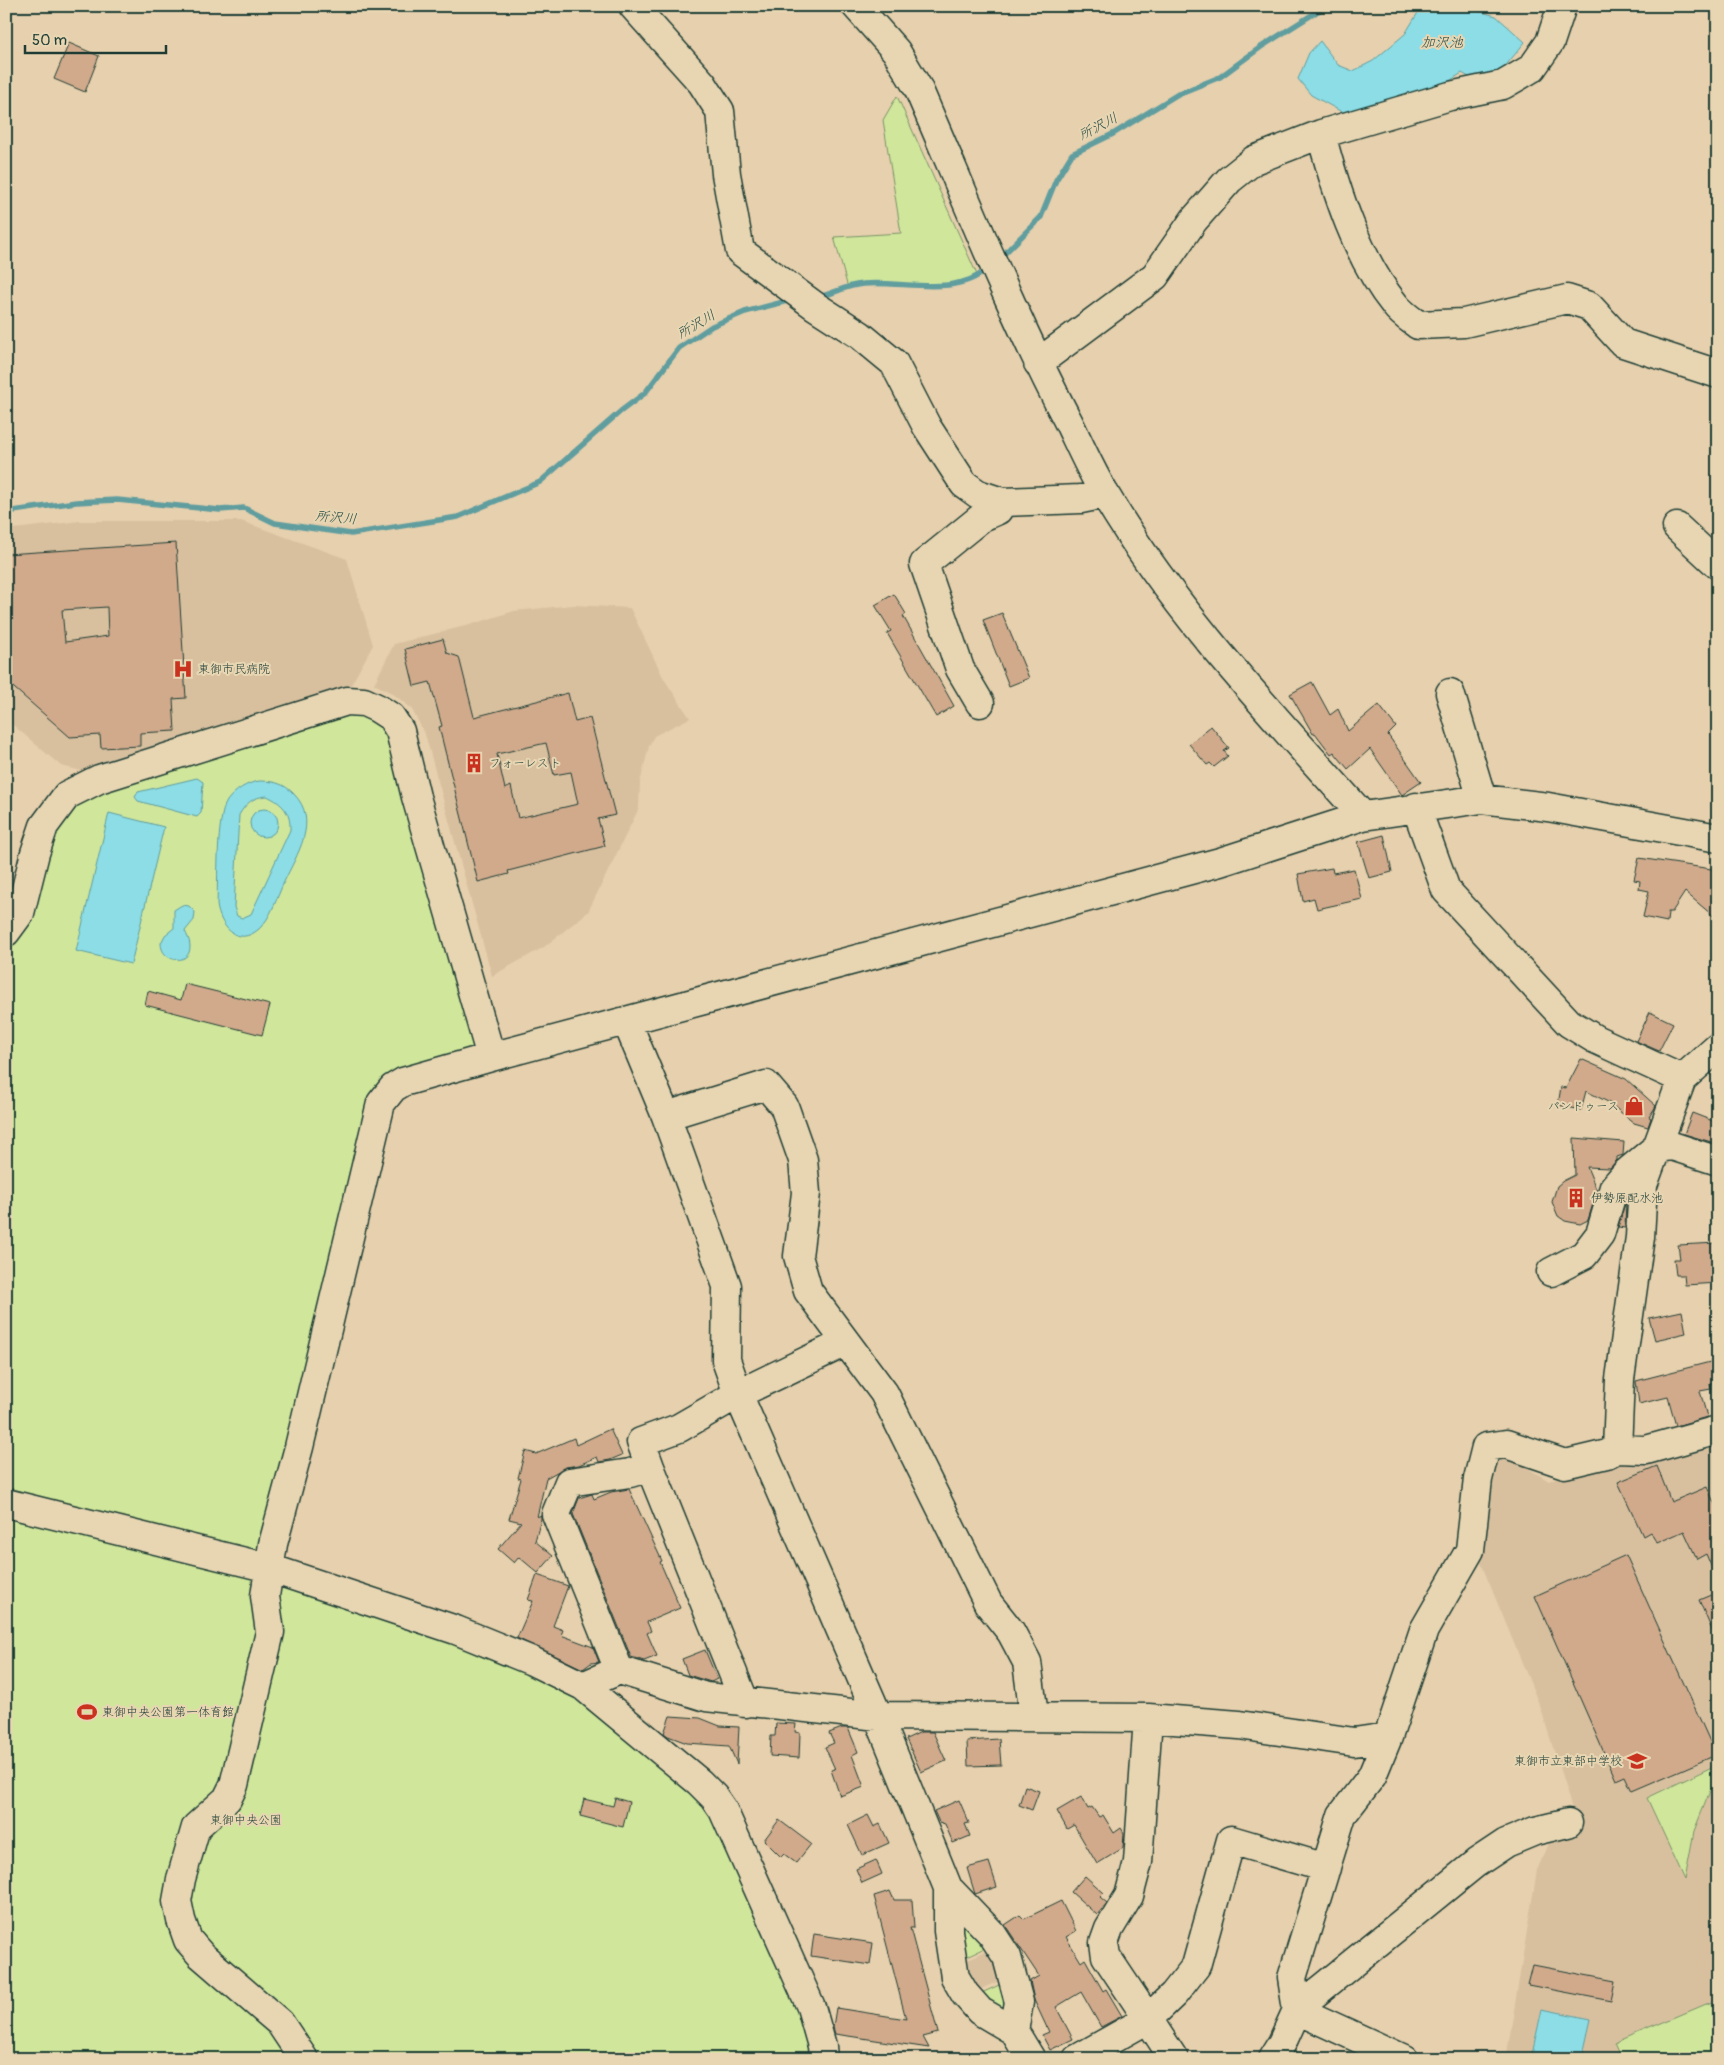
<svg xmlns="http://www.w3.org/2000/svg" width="1724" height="2065" viewBox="0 0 1724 2065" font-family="Pangolin,'Klee One',sans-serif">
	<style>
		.built { fill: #d8c09f }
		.green { fill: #d0e69b; stroke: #789268 }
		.water { fill: #8cdde6; stroke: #609d9f; fill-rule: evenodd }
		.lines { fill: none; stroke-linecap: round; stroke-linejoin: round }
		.stream { stroke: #609d9f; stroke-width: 5.5 }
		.building { fill: #d1aa8c; stroke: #1f3d34; fill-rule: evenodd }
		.minor-casing { stroke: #1f3d34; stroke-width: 31 }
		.minor { stroke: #e8d6b3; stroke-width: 28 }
		.labels { text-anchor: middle; stroke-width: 4; stroke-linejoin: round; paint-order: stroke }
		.poi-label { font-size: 12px; fill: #1f3d34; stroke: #e8d6b3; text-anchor: start }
		.park-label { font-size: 12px; fill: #284539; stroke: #e8d6b3 }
		.water-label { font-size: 14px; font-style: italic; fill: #2a4d46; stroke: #e8d6b3 }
	</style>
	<rect width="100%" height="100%" fill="#e7d0ad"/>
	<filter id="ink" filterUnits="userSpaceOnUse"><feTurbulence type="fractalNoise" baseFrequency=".02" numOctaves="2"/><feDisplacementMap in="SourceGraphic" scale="10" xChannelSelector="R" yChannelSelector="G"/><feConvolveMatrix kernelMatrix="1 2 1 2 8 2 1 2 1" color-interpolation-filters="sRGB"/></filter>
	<g filter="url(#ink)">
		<path class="built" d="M 80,521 L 241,521 L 347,559 L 373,645 L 346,694 L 86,772 L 61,766 L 6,719 L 6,530 Z
			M 573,605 L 630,608 L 664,679 L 690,718 L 654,736 L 649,746 L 640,783 L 639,808 L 588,912 L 544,947 L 492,976 L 425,734 L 411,708 L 392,693 L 374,684 L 394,644 L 473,624 L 514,611 Z
			M 1718,1430 L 1718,2059 L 1506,2059 L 1537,1870 L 1560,1819 L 1573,1812 L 1541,1709 L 1481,1563 L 1488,1508 L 1489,1464 L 1511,1458 L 1549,1481 L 1617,1449 Z
			M 992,1948 L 1006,1978 L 976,1991 L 962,1962 Z"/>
		<path class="green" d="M 897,96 L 978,277 L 935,286 L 861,284 L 848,288 L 834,237 L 901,233 L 883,120 Z
			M 362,713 L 393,735 L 475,1039 L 472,1048 L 463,1055 L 396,1077 L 257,1576 L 336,1598 L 556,1682 L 704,1800 L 793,1988 L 813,2059 L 6,2059 L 6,944 L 51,837 L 78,799 L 336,714 Z
			M 1718,1764 L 1718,1781 L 1710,1791 L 1694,1831 L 1685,1880 L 1647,1798 Z
			M 1718,1856 L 1718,1907 L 1713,1874 Z
			M 956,1909 L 991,1945 L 959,1960 Z
			M 1008,1981 L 1012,1999 L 1002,2014 L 975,1996 Z
			M 1718,1999 L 1718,2059 L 1621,2059 L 1614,2043 Z"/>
		<path class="water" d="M 1422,6 L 1473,6 L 1478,11 L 1496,16 L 1525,42 L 1494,80 L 1474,80 L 1462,73 L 1429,94 L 1342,112 L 1311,95 L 1298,79 L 1309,53 L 1320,41 L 1338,65 L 1353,71 L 1373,61 L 1405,34 Z
			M 197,778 L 203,782 L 201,813 L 197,817 L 138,801 L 135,797 L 138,792 Z
			M 259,781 C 273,781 284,783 294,794 C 320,821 297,854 284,882 C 277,897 271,918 259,929 C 237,948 220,926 217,905 C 218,883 216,818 227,801 C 235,790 247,783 259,781 ZM 267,796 C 282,803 291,812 290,830 L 251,914 L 242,918 L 237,916 L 234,907 L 239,815 C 246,803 253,797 267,796 Z
			M250 823a14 14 0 1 1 28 0a14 14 0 1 1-28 0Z
			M 109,813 L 164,827 L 131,964 L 76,951 Z
			M 182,905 L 189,906 L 195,912 L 194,920 L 185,931 C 187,936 190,940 190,946 C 191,966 161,963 161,943 L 165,935 L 174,928 L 174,910 Z
			M 1542,2009 L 1591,2019 L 1582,2059 L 1531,2059 Z"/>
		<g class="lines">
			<path class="stream" d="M 1000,258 L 1041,217 L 1056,180 L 1072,154 L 1113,134 L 1178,94 L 1220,77 L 1261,47 L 1326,6
				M 818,297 C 833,294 847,285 863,284 C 902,280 955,298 987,269
				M 6,512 L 76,502 L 117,500 L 220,510 L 244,508 L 275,523 L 351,534 L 458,517 L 540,482 L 621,411 L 645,393 L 679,348 L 712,326 L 745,312 L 791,300"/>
		</g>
		<path class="building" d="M 69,43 L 99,56 L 85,92 L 54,79 Z
			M 176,543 L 186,698 L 173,699 L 175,731 L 140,733 L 140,746 L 101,748 L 100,735 L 70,737 L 6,681 L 6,554 ZM 107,607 L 108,636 L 65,642 L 62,610 Z
			M 894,594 L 906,614 L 903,616 L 954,706 L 936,717 L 887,633 L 891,631 L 875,605 Z
			M 1002,613 L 1029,678 L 1009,686 L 983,620 Z
			M 443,639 L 447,653 L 459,657 L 474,717 L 568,693 L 575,722 L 590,718 L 615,815 L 598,819 L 605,846 L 508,871 L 509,874 L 478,882 L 439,727 L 442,726 L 430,682 L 414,686 L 405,649 ZM 546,743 L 554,775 L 571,772 L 578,804 L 518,818 L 511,786 L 505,789 L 497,754 Z
			M 1312,682 L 1330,715 L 1338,709 L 1348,731 L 1379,705 L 1396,727 L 1388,735 L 1421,782 L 1402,795 L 1370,749 L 1348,769 L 1334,752 L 1331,754 L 1315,733 L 1313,734 L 1290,694 Z
			M 1211,726 L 1229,748 L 1224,751 L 1228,756 L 1214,767 L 1210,763 L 1207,765 L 1189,744 Z
			M 1384,835 L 1392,872 L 1369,878 L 1358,842 Z
			M 1639,858 L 1718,870 L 1718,920 L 1685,892 L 1672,912 L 1668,912 L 1667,922 L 1643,917 L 1649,891 L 1639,889 L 1640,881 L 1634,880 Z
			M 1332,868 L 1333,873 L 1354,869 L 1362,899 L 1317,909 L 1314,898 L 1303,901 L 1298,874 Z
			M 185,984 L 270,1005 L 262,1035 L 145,1005 L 148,991 L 181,1000 Z
			M 1650,1012 L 1673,1023 L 1659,1051 L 1636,1041 Z
			M 1581,1059 L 1626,1079 L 1656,1106 L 1649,1117 L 1651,1118 L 1648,1127 L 1634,1123 L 1608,1102 L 1586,1091 L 1581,1110 L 1558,1105 L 1561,1087 L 1566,1088 Z
			M 1692,1113 L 1718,1123 L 1718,1144 L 1684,1134 Z
			M 1574,1138 L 1624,1142 L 1623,1155 L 1617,1157 L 1617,1160 L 1610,1168 L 1587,1167 L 1597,1191 L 1588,1220 L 1580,1224 L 1565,1221 L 1558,1216 L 1552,1202 L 1557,1186 L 1563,1181 L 1575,1175 Z
			M 1626,1200 L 1625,1228 L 1618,1227 Z
			M 1717,1243 L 1718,1283 L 1685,1285 L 1684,1275 L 1676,1275 L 1674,1259 L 1680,1259 L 1678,1245 Z
			M 1682,1311 L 1686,1333 L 1655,1340 L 1649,1318 Z
			M 1718,1360 L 1718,1383 L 1710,1384 L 1711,1389 L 1700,1391 L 1707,1417 L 1676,1426 L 1668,1397 L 1639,1404 L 1636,1381 Z
			M 610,1429 L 622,1455 L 610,1460 L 599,1462 L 597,1457 L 579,1465 L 566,1467 L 546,1478 L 537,1517 L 541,1515 L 541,1519 L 535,1541 L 553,1556 L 538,1573 L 519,1557 L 514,1563 L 498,1549 L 521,1522 L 509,1519 L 521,1479 L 518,1478 L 525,1451 L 536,1454 L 574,1438 L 576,1445 Z
			M 1657,1466 L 1671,1502 L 1707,1487 L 1718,1511 L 1718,1582 L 1706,1554 L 1697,1559 L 1684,1531 L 1657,1543 L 1650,1532 L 1643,1536 L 1618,1482 Z
			M 629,1489 L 662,1561 L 660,1562 L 680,1608 L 647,1622 L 651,1631 L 647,1633 L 657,1656 L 644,1661 L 631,1657 L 573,1514 L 579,1498 L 592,1494 L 594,1499 L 611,1492 Z
			M 1626,1555 L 1716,1755 L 1632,1791 L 1625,1776 L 1616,1780 L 1535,1596 Z
			M 537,1575 L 568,1586 L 553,1626 L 563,1630 L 561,1635 L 593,1647 L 599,1662 L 591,1663 L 583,1669 L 517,1638 L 533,1601 L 528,1600 Z
			M 1718,1592 L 1718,1644 L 1699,1600 Z
			M 705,1650 L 717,1679 L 711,1682 L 688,1675 L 682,1659 Z
			M 670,1716 L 700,1718 L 720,1726 L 739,1727 L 737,1764 L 729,1746 L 687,1743 L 668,1736 L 664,1733 Z
			M 776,1723 L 796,1724 L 795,1732 L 800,1733 L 799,1758 L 770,1756 L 771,1736 L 775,1736 Z
			M 842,1728 L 848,1728 L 858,1752 L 852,1755 L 864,1787 L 840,1796 L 831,1770 L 835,1769 L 825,1747 L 834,1743 L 829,1733 Z
			M 921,1732 L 933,1732 L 946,1761 L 921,1772 L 906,1739 Z
			M 999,1739 L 1001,1765 L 968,1766 L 967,1741 Z
			M 1025,1786 L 1039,1791 L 1032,1810 L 1019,1805 Z
			M 1081,1797 L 1088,1809 L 1092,1807 L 1099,1817 L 1103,1815 L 1114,1833 L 1121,1828 L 1124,1833 L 1123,1848 L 1097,1864 L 1074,1825 L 1067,1829 L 1057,1811 Z
			M 615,1798 L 629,1802 L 623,1827 L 580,1816 L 584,1799 L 613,1806 Z
			M 959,1800 L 969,1823 L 965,1824 L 970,1836 L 953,1843 L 945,1824 L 939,1822 L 934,1811 Z
			M 868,1815 L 874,1827 L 880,1824 L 889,1843 L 862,1855 L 848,1825 Z
			M 779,1820 L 811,1844 L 796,1863 L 784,1854 L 781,1857 L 764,1840 Z
			M 876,1860 L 882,1874 L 862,1883 L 856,1869 Z
			M 989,1862 L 997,1887 L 975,1894 L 967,1868 Z
			M 1085,1876 L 1104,1893 L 1100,1897 L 1107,1903 L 1097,1915 L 1071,1892 Z
			M 890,1891 L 894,1900 L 912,1900 L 914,1928 L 910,1928 L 938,2033 L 923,2037 L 929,2048 L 835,2034 L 833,2027 L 836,2008 L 906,2019 L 874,1896 Z
			M 1061,1901 L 1076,1931 L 1066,1937 L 1081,1962 L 1085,1959 L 1103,1991 L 1106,1989 L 1122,2016 L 1101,2027 L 1081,1992 L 1056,2007 L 1073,2039 L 1050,2050 L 1042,2035 L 1049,2032 L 1034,2000 L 1030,1981 L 1039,1976 L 1005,1925 L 1020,1915 L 1024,1919 Z
			M 814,1934 L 873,1943 L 870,1965 L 811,1956 Z
			M 1533,1965 L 1615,1981 L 1611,2001 L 1528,1985 Z"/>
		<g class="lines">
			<defs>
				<path id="minor" d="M 633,6 L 702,83 L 720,111 L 726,174 L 740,251 L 815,306 L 860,335 L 894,363 L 927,427 L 964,484 L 978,494 L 1002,502 L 1081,499 L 1105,494
					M 856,6 L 896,51 L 918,88 C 967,201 1012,314 1069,423 C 1081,448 1092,473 1106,496 C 1176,614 1272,714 1363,816
					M 1321,134 C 1336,191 1357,258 1395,305 C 1401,313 1410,319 1418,325 L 1464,323 L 1567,299 L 1589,306 L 1623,343 L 1718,374
					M 1038,363 L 1155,276 L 1194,220 L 1229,180 L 1254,160 L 1321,134 L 1450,96 L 1503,85 L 1532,68 L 1550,42 L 1562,6
					M 1677,527 L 1718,565
					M 1450,693 L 1482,799
					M 980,703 L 960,669 L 924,564 L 982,517 L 998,510 L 1002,502
					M 1416,807 L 1446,890 L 1569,1023 L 1595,1039 L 1682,1079
					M 6,932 L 20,913 L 35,853 L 44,826 L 67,795 L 99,779 L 347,701 L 364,702 L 377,708 L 391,717 L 400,731 L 416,797 L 491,1057
					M 627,1022 L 666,1116 L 727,1286 L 726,1360 L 738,1394 L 846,1342
					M 666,1116 L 766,1085 L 784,1106 L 803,1160 L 806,1193 L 798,1256 L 808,1291 L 884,1393 L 988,1603 L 1011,1632 L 1027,1662 L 1034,1716
					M 1551,1272 L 1584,1255 L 1600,1234 L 1614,1187 L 1626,1173 L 1656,1148 L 1672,1146 L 1718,1161
					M 1617,1449 L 1620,1379 L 1640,1237 L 1643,1185 L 1682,1079 L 1718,1047
					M 650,1467 L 641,1442 L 679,1428 L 738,1394 L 878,1716 L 948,1888 L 948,1931 L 955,1977 L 965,1994 L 980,2011 L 1014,2031 L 1031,2059
					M 6,1503 L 269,1568 L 456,1630 L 532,1661 L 583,1686 L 699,1782 L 714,1797 L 723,1810 L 811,2007 L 822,2046 L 823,2059
					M 619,1670 L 556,1514 L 569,1482 L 630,1473 L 650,1467 L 745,1703
					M 583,1686 L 619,1670 L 706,1697 L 878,1716 L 1148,1718 L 1239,1725 L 1354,1742 L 1388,1737
					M 1148,1718 L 1138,1862 L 1129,1896 L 1109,1929 L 1104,1943 L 1106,1956 L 1148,2019 L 1174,1994 L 1196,1966 L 1231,1840 L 1326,1868
					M 948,1888 L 992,1934 L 1007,1957 L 1019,2002 L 1014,2031
					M 1296,1998 L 1312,1996 L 1476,1863 L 1506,1843 L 1535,1831 L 1568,1823
					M 1297,2010 L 1404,2059
					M 304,2059 L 280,2023 L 201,1955 L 188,1940 L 181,1920 L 177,1901 L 181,1879 L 196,1827 L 227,1799 L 234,1785 L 270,1632 L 265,1596 L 273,1544 L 299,1447 L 381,1103 L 393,1088 L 403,1082 L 491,1057 L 1220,862 L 1363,816 L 1482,799 L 1548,807 L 1718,838
					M 1077,2059 L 1148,2019 L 1174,2059
					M 1272,2059 L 1282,2043 L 1297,2010 L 1292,1978 L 1342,1815 L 1372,1776 L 1388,1737 L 1424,1630 L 1470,1550 L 1478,1479 L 1486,1447 L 1506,1444 L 1565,1464 L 1607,1454 L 1617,1449 L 1646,1450 L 1718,1430"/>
			</defs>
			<use href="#minor" class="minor-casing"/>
			<use href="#minor" class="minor"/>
		</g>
	</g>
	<defs>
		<symbol id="hospital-bare" viewBox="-9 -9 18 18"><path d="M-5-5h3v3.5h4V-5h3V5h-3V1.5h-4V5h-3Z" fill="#c8321e" stroke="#e8d6b3" stroke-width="2.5" paint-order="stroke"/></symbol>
		<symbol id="building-bare" viewBox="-9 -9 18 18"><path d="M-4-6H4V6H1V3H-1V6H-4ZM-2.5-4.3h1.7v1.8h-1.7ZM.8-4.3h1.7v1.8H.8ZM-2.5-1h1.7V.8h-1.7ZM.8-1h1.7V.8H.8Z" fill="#c8321e" stroke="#e8d6b3" stroke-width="2.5" paint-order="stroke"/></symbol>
		<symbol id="shop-bare" viewBox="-9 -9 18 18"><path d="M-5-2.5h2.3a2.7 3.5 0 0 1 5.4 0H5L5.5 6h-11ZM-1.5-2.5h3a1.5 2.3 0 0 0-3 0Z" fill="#c8321e" stroke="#e8d6b3" stroke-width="2.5" paint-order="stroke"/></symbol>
		<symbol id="stadium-bare" viewBox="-9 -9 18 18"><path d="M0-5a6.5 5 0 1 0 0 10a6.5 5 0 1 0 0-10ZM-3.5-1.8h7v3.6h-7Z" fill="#c8321e" stroke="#e8d6b3" stroke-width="2.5" paint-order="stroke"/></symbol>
		<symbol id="school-bare" viewBox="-9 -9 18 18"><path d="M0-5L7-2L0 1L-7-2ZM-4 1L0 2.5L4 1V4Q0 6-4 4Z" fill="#c8321e" stroke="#e8d6b3" stroke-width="2.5" paint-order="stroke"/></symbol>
	</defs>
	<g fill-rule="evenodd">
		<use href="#hospital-bare" x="169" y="655" width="28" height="28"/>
		<use href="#building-bare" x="460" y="749" width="28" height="28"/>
		<use href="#shop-bare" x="1620" y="1092" width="28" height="28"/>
		<use href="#building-bare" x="1562" y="1184" width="28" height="28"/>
		<use href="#stadium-bare" x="73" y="1698" width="28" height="28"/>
		<use href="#school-bare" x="1623" y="1747" width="28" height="28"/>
	</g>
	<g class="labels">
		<g class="poi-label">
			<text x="198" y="673">東御市民病院</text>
			<text x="489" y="767">フォーレスト</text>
			<text x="1619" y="1110" text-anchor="end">パンドゥース</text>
			<text x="1591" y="1202">伊勢原配水池</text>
			<text x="102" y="1716">東御中央公園第一体育館</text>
			<text x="1622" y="1765" text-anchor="end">東御市立東部中学校</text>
		</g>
		<g class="park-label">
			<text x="246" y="1824">東御中央公園</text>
		</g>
		<g class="water-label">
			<text x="1442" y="47">加沢池</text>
			<text transform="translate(1098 126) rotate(-28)" y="5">所沢川</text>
			<text transform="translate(696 324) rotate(-31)" y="5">所沢川</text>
			<text transform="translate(336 517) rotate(5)" y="5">所沢川</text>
		</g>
	</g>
	<rect width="1724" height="2065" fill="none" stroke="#e8d6b3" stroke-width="25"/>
	<rect x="12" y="12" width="1699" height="2040" fill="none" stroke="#1f3d34" stroke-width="2" filter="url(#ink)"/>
	<path d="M25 45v8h141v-8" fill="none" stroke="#1f3d34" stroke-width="2.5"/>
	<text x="32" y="45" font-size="15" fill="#1f3d34" stroke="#e8d6b3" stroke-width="4" paint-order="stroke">50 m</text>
</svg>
